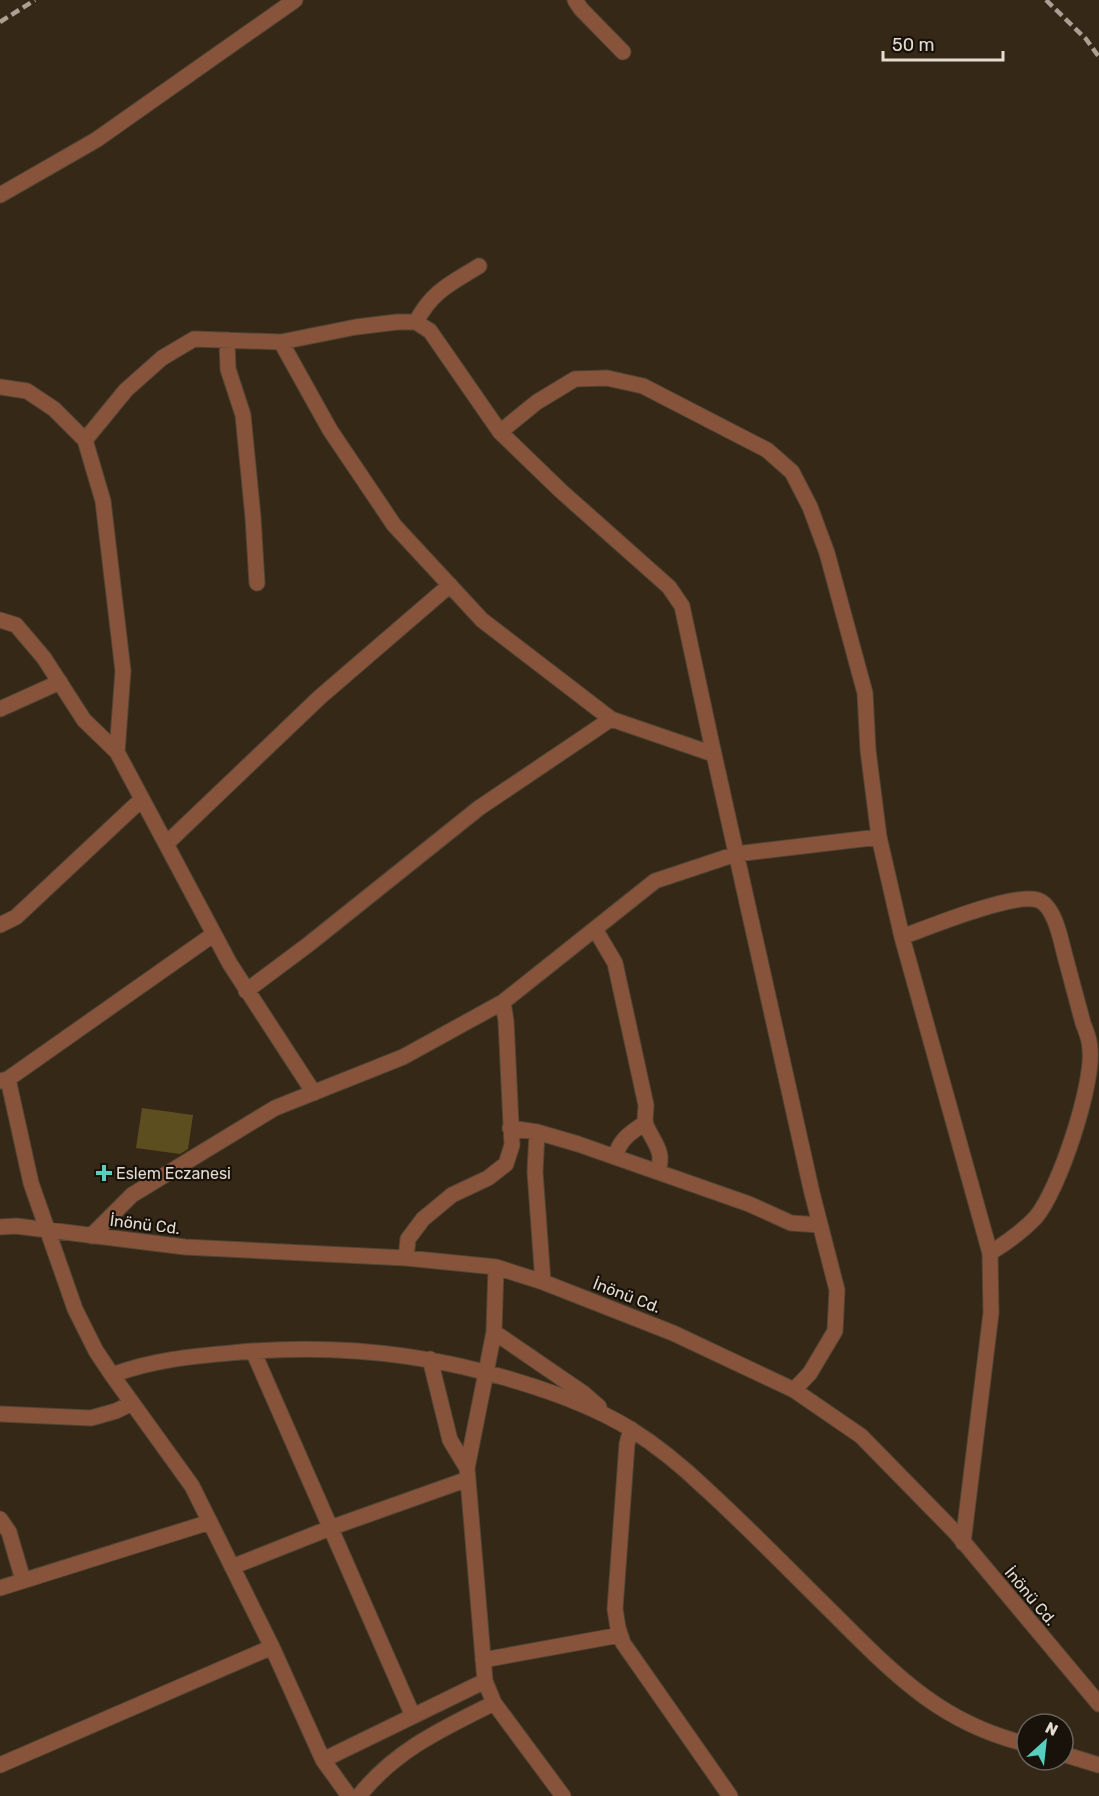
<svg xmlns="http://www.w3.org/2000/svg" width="1099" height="1796" viewBox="0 0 1099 1796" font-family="Rubik,sans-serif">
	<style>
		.building { fill: #5c4e1f }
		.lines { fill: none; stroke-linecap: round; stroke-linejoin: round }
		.minor-casing { stroke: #524535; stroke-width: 17 }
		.minor { stroke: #87543b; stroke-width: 15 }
		.rail { stroke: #aaa093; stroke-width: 4.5; stroke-dasharray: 9 4.5; stroke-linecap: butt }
		.poi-dot { fill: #58cebf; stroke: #18120b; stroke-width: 2 }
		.labels { text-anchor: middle; stroke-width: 4.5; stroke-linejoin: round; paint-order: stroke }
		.poi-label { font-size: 16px; fill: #e5dcd2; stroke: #18120b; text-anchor: start }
		.street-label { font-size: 16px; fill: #e5dcd2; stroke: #18120b }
	</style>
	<rect width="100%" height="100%" fill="#362817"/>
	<path class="building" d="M 142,1108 L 193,1115 L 188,1149 L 180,1154 L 136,1148 Z"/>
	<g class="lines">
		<defs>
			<path id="minor" d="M 575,0 L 581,9 L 623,52
				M 0,195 L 96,140 L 295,0
				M 416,322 C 432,291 450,284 479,266
				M 227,340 L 228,369 L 243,415 L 253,517 L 257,583
				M 281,342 L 330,430 L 394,525 L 482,620 L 611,719 L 713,754
				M 0,387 L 27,391 L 54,409 L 85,440 L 103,501 L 123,671 L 117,752 L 230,964 L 314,1093
				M 500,432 L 537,402 L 575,379 L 607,378 L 643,386 L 767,450 L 792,472 L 810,507 L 827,553 L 865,693 L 868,750 L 879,837 L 902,937 L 990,1253 L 991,1313 L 963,1543
				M 85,440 L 126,390 L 162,358 L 194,339 L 281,342 L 356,327 L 397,322 L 416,322 L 430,331 L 500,432 L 561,491 L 669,587 L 682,606 L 711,741 L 812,1193 L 837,1290 L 835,1331 L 810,1373 L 794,1390
				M 0,620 L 16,625 L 44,658 L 84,720 L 117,752
				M 0,709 L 60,682
				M 166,844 L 320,697 L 450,585
				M 0,925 L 16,917 L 142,799
				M 595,929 L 615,963 L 646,1105 C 646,1111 644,1119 646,1125 C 653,1142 665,1151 658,1171
				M 902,937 C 929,927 1014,892 1038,900 C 1055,906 1061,941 1065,956 C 1071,978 1077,1000 1083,1023 C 1086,1031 1090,1040 1090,1049 C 1094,1084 1059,1190 1036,1217 C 1023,1231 1006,1243 990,1253
				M 246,991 L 309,944 L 479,808 L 611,719
				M 8,1079 L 31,1183 L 75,1309 L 96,1351 L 112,1375 L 192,1486 L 272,1647 L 323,1760 L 349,1796
				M 0,1081 L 8,1079 L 214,934
				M 510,1128 L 537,1132 L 578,1144 L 749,1204 L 791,1223 L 820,1225
				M 537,1132 L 535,1172 L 543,1282
				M 615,1157 C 620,1139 630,1133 645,1123
				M 0,1227 L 16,1226 L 185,1247 L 406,1258 L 496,1267 L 543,1282 L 673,1333 L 794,1390 L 861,1436 L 956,1533 L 1099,1704
				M 91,1236 L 132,1195 L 275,1108 L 403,1057 L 503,1002 L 655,881 L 736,854 L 879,837
				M 406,1258 L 408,1239 L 423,1219 L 452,1195 L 488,1178 L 506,1164 L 512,1145 L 506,1021 L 503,1002
				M 496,1267 L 494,1332 L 467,1468 L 485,1681 L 494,1703 L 563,1796
				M 494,1332 L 583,1393 L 599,1407
				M 253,1351 L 413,1716
				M 430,1359 L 450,1440 L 467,1468
				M 112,1375 C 154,1359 196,1356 241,1352 C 335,1344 426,1353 516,1381 C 556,1393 597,1408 632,1430 C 659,1447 683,1467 706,1489 C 751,1530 794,1575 838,1618 C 897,1677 943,1724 1027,1744
				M 0,1414 L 91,1418 L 116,1411 L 132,1403
				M 631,1429 L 627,1444 L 615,1609 L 618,1628 L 623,1643 L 730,1796
				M 0,1519 L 9,1532 L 23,1580
				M 232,1567 L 330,1528 L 468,1479
				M 0,1588 L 210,1522
				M 483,1660 L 620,1635
				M 1063,1754 L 1099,1765
				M 323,1760 L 485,1681
				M 0,1765 L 272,1647
				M 359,1796 C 395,1750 444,1728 494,1703"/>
		</defs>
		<use href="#minor" class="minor-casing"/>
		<use href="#minor" class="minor"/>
		<path class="rail" d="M 1046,0 L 1086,39 L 1099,57
			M 0,22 L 35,0"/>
	</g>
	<path class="poi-dot" d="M101 1164h6v6h6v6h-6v6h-6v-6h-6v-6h6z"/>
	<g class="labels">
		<g class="poi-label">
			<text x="116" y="1179">Eslem Eczanesi</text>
		</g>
		<g class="street-label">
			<text transform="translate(145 1224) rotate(7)" y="6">İnönü Cd.</text>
			<text transform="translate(627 1295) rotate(21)" y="6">İnönü Cd.</text>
			<text transform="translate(1031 1596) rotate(50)" y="6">İnönü Cd.</text>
		</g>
	</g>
	<g transform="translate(1045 1742) rotate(27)"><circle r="28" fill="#18120b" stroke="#6a635b" stroke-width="1.5"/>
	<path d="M0-4.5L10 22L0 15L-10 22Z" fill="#58cebf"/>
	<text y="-9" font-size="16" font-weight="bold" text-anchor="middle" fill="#e5dcd2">N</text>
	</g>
	<path d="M883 51v9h120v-9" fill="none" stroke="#e5dcd2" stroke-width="3"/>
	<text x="892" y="51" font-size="18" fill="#e5dcd2" stroke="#18120b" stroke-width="4.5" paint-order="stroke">50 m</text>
</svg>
